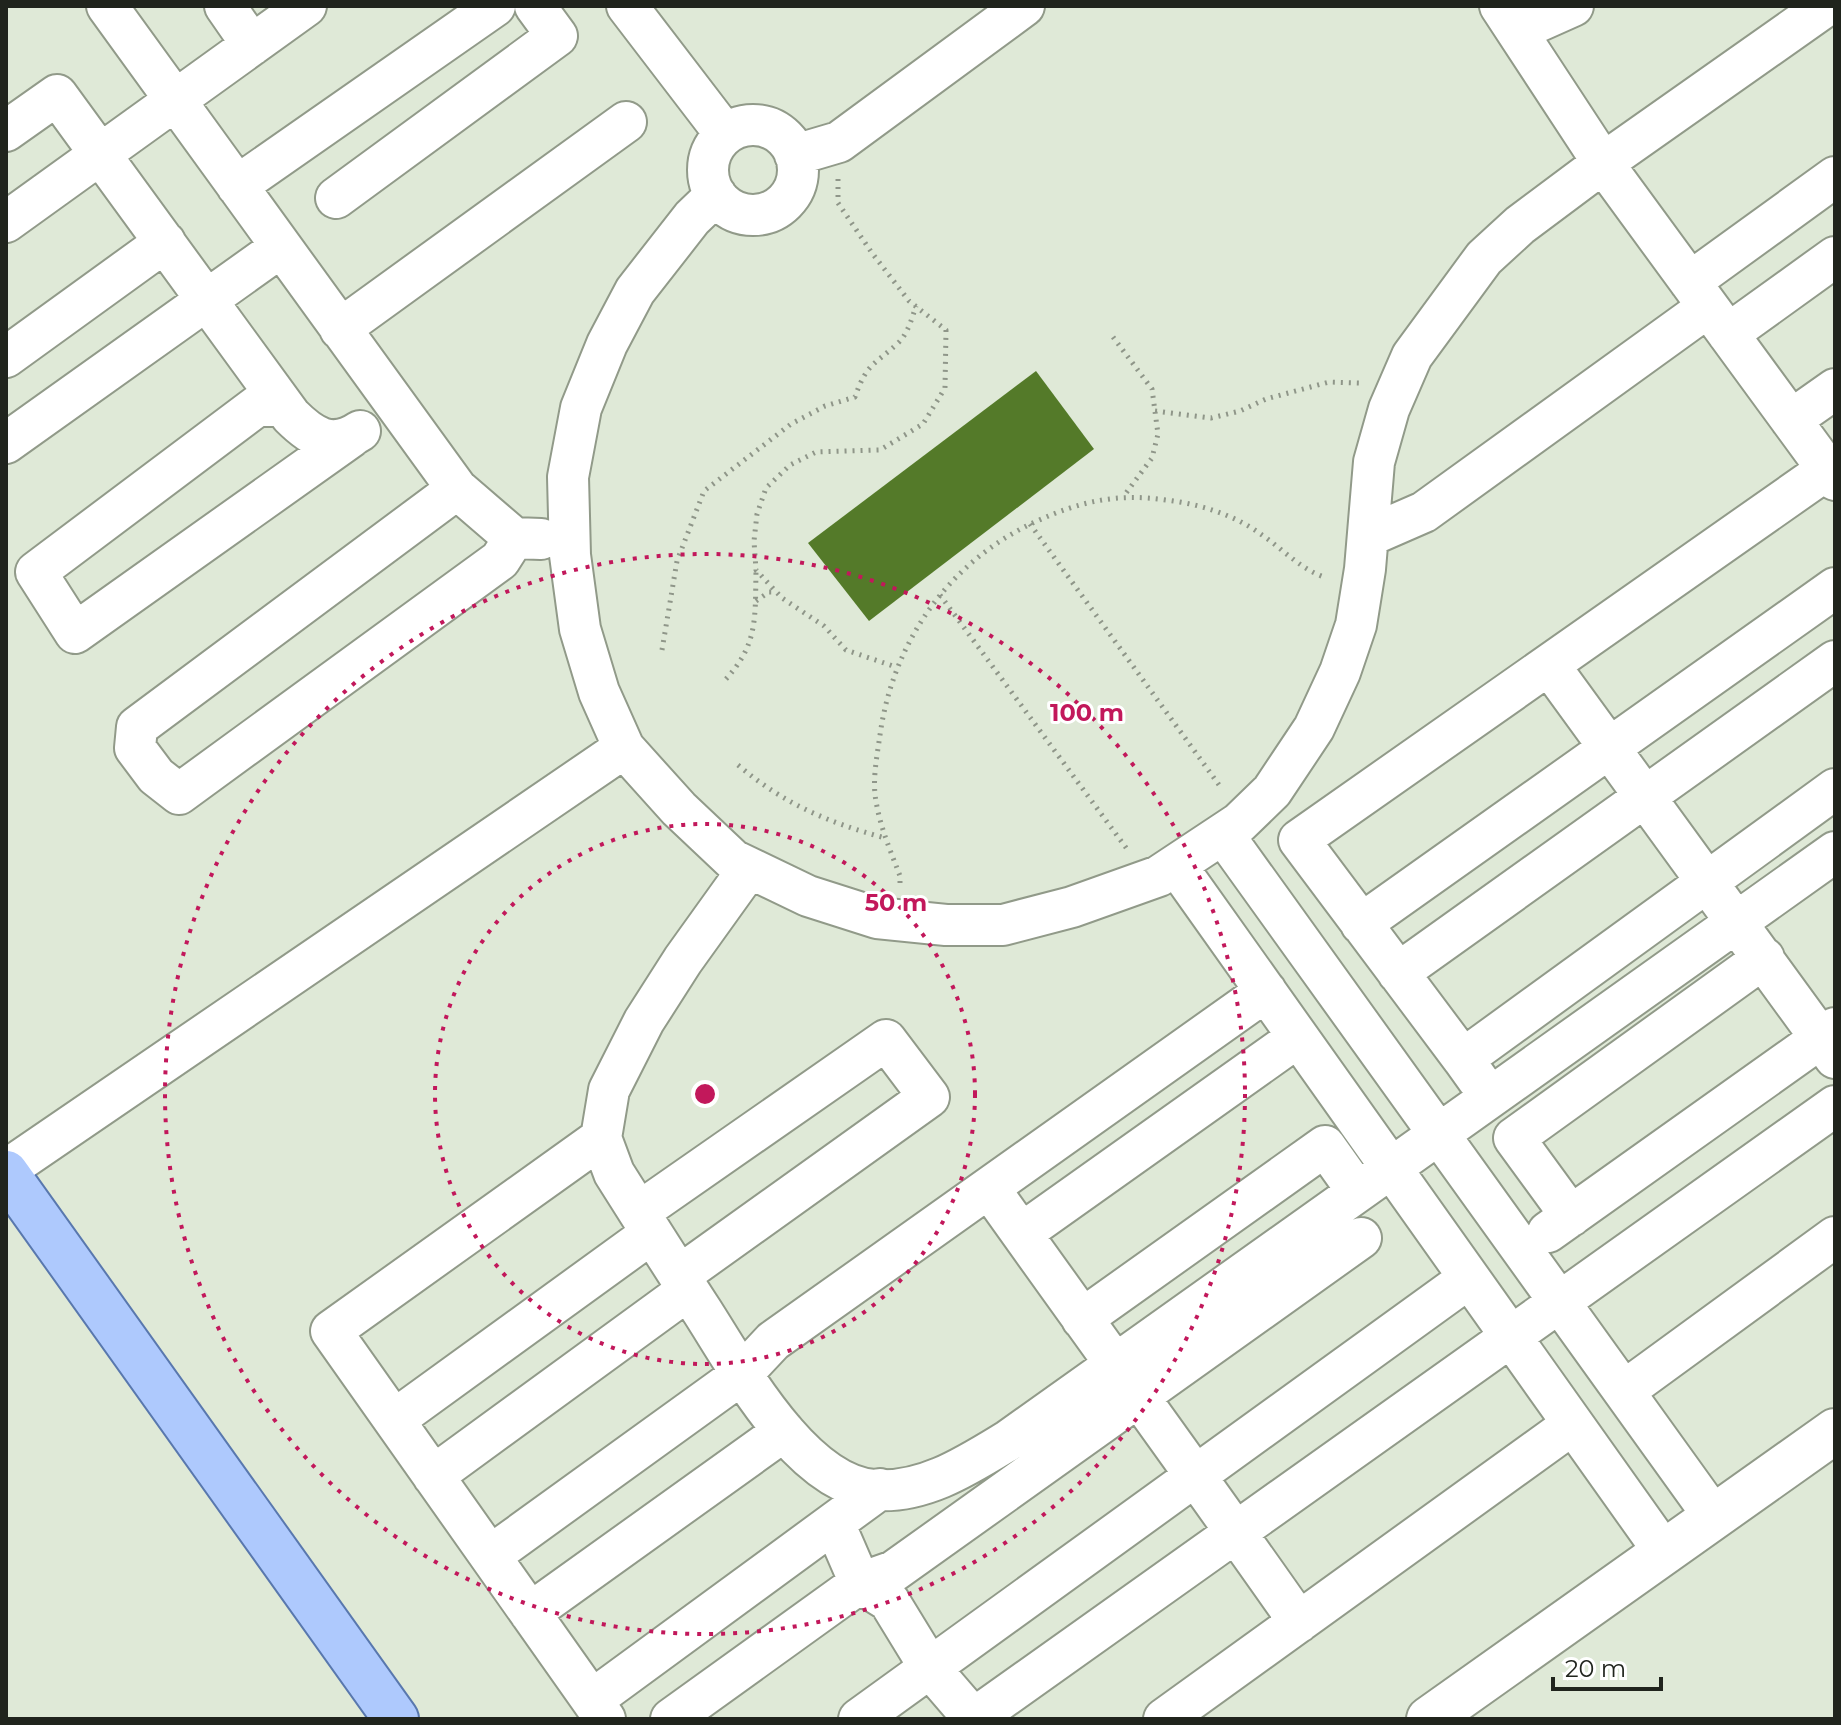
<svg xmlns="http://www.w3.org/2000/svg" width="1841" height="1725" viewBox="0 0 1841 1725" font-family="Montserrat,sans-serif">
	<style>
		.building { fill: #547a29 }
		.lines { fill: none; stroke-linecap: round; stroke-linejoin: round }
		.minor-casing { stroke: #919a89; stroke-width: 44 }
		.tertiary-casing { stroke: #919a89; stroke-width: 48 }
		.primary-casing { stroke: #5978ae; stroke-width: 48 }
		.path { stroke: #8f9689; stroke-width: 5; stroke-dasharray: 2 6; stroke-linecap: butt }
		.minor { stroke: #fff; stroke-width: 40 }
		.tertiary { stroke: #fff; stroke-width: 44 }
		.primary { stroke: #aec9fd; stroke-width: 44 }
		.ring { fill: none; stroke: #c2185b; stroke-width: 4; stroke-dasharray: 4 8 }
		.centre { fill: #c2185b; stroke: #fff; stroke-width: 4 }
		.ring-label { font-size: 24px; text-anchor: middle; font-weight: bold; fill: #c2185b; stroke: #fff; stroke-width: 6; stroke-linejoin: round; paint-order: stroke }
	</style>
	<rect width="100%" height="100%" fill="#dfe9d7"/>
	<path class="building" d="M 1036,371 L 1094,449 L 869,621 L 808,543 Z"/>
	<g class="lines">
		<defs>
			<path id="minor" d="M 107,6 L 457,489 L 514,538 L 541,539
				M 225,6 L 252,45
				M 627,6 L 725,134
				M 1500,6 L 1603,163 L 1835,480
				M 1517,31 L 1573,6
				M708 170a45 45 0 1 1 90 0a45 45 0 1 1-90 0Z
				M 6,131 L 57,95 L 291,416 C 312,437 332,450 360,431
				M 795,155 L 839,142 L 1024,6
				M 237,186 L 495,6
				M 716,195 L 692,218 L 635,291 L 607,344 L 581,408 L 568,477 L 570,555 L 580,629 L 599,692 L 624,748 L 679,809 L 733,860 L 808,896 L 877,918 L 946,925 L 1003,925 L 1072,907 L 1159,876 L 1239,823 L 1272,791 L 1314,728 L 1340,672 L 1356,625 L 1365,569 L 1374,462 L 1389,409 L 1412,356 L 1484,258 L 1520,225 L 1603,163 L 1826,6
				M 336,198 L 557,36 L 535,6
				M 6,222 L 306,6
				M 1690,282 L 1835,177
				M 340,329 L 626,122
				M 1728,334 L 1835,257
				M 6,357 L 165,242
				M 283,406 L 257,406 L 36,572 L 75,633 L 351,437
				M 1791,420 L 1835,389
				M 6,443 L 281,247
				M 457,489 L 137,727 L 135,748 L 156,776 L 179,794 L 500,560 L 514,538
				M 1369,536 L 1424,512 L 1708,307
				M 1549,665 L 1835,1058
				M 1223,834 L 1714,1517
				M 1176,865 L 1664,1552
				M 749,868 L 683,960 L 644,1021 L 609,1090 L 601,1138 L 614,1173 C 643,1219 672,1265 702,1311 C 738,1367 801,1484 874,1490 C 924,1494 968,1465 1009,1440 L 1835,852
				M 1361,924 L 1835,588
				M 1398,973 L 1835,661
				M 1463,1059 L 1299,840 L 1835,464
				M 1478,1080 L 1463,1059 L 1835,789
				M 601,1138 L 331,1331 L 605,1719
				M 6,1170 L 624,748
				M 989,1188 C 1092,1333 1197,1476 1299,1622
				M 639,1212 L 886,1040 L 929,1097 L 679,1276
				M 1571,1216 L 1514,1138 L 1764,958
				M 1548,1232 L 1835,1028
				M 1022,1233 L 1298,1037
				M 1082,1319 L 1325,1146 L 1357,1191
				M 1624,1391 L 1835,1237
				M 394,1420 L 652,1233
				M 433,1476 L 688,1290
				M 490,1556 L 742,1374 L 773,1341 L 1266,991
				M 860,1583 L 894,1571 L 1361,1238
				M 860,1583 L 889,1601 L 930,1668 L 974,1719
				M 530,1613 L 784,1431
				M 592,1700 L 880,1489
				M 671,1719 L 860,1583 L 834,1523
				M 859,1719 L 1469,1278
				M 973,1719 L 1835,1106
				M 1164,1719 L 1573,1424"/>
			<path id="tertiary" d="M 1429,1719 L 1835,1431"/>
			<path id="primary" d="M 6,1173 L 396,1719"/>
		</defs>
		<use href="#minor" class="minor-casing"/>
		<use href="#tertiary" class="tertiary-casing"/>
		<use href="#primary" class="primary-casing"/>
		<path class="path" d="M 838,179 L 838,203 L 872,253 L 909,301 L 946,330 L 945,388 L 923,424 L 880,450 L 816,452 L 790,465 L 766,488 L 757,514 L 754,541 L 756,570 L 782,598 L 824,626 L 846,650 L 896,667
			M 1113,337 L 1152,389 L 1158,434 L 1152,458 L 1123,497
			M 1155,411 L 1211,418 L 1240,411 L 1266,399 L 1329,382 L 1360,383
			M 1030,524 L 1222,789
			M 940,595 L 1127,849
			M 756,601 L 769,592 L 775,592
			M 662,650 L 677,561 L 704,491 L 791,424 L 825,406 L 855,397 C 867,362 875,365 899,342 C 908,333 912,318 916,306
			M 726,679 C 758,644 755,618 756,572
			M 738,765 C 784,804 827,822 885,838
			M 900,883 L 900,876 C 891,852 880,827 876,801 C 872,781 877,756 880,735 C 893,641 950,560 1037,521 C 1081,501 1118,493 1166,500 C 1200,504 1235,515 1262,535 C 1284,550 1301,570 1327,578"/>
		<use href="#minor" class="minor"/>
		<use href="#tertiary" class="tertiary"/>
		<use href="#primary" class="primary"/>
	</g>
	<g class="ring">
		<circle cx="705" cy="1094" r="270"/>
		<circle cx="705" cy="1094" r="540"/>
	</g>
	<circle cx="705" cy="1094" r="12" class="centre"/>
	<g class="ring-label">
		<text x="1087" y="721">100 m</text>
		<text x="896" y="911">50 m</text>
	</g>
	<rect width="1841" height="1725" fill="none" stroke="#20241d" stroke-width="16"/>
	<path d="M1553 1677v12h108v-12" fill="none" stroke="#20241d" stroke-width="4"/>
	<text x="1565" y="1677" font-size="24" fill="#20241d" stroke="#ffffff" stroke-width="6" paint-order="stroke">20 m</text>
</svg>
